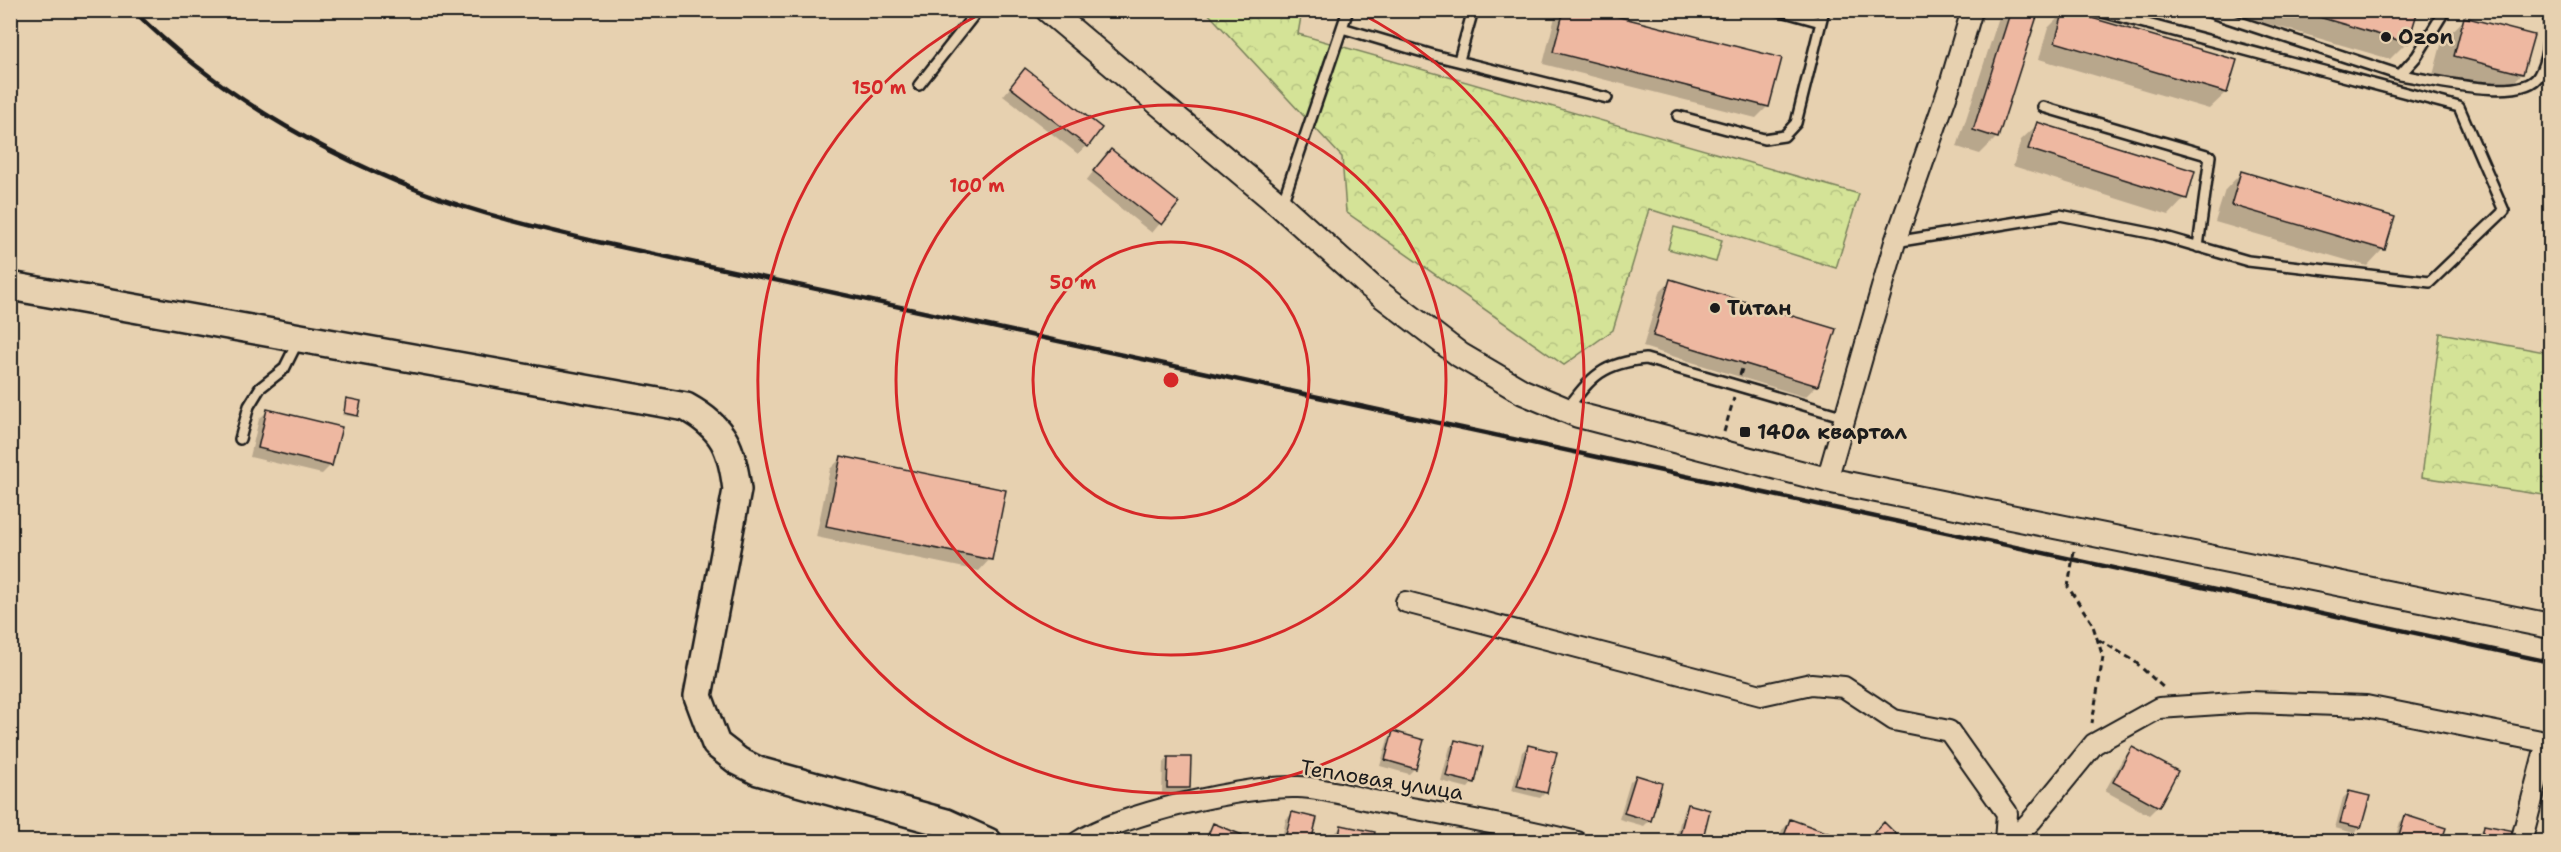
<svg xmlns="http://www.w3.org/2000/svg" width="2561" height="852" viewBox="0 0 2561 852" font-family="'Shantell Sans',sans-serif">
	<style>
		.grass { fill: #d4e397; stroke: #78805a; stroke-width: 1.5 }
		.forest { fill: url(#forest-crowns); stroke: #78805a; stroke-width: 1.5 }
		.shadow { fill: #0003 }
		.building { fill: #eeb8a1; stroke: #1c1c1c; stroke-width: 1.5 }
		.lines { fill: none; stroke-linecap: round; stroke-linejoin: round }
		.service-casing { stroke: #1c1c1c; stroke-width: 14 }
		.minor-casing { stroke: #1c1c1c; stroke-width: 24 }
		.tertiary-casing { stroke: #1c1c1c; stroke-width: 28 }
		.secondary-casing { stroke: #1c1c1c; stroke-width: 32 }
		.path { stroke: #1c1c1c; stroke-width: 3; stroke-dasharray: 6 4.5; stroke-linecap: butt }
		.service { stroke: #e7d1b0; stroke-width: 9 }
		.minor { stroke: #e7d1b0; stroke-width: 20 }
		.tertiary { stroke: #e7d1b0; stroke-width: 24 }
		.secondary { stroke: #e7d1b0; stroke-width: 27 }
		.rail { stroke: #1c1c1c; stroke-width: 4.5 }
		.ring { fill: none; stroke: #d62828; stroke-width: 3 }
		.poi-dot { fill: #1c1c1c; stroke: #e7d1b0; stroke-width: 2 }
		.labels { text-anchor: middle; stroke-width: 5; stroke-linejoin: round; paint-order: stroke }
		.poi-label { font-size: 21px; font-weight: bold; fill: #1c1c1c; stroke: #e7d1b0; text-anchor: start }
		.street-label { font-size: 21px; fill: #1c1c1c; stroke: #e7d1b0 }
		.centre { fill: #d62828; stroke: #e7d1b0; stroke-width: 3 }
		.ring-label { font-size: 18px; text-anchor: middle; font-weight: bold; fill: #d62828; stroke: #e7d1b0; stroke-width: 5; stroke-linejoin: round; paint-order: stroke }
	</style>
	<defs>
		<pattern id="forest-crowns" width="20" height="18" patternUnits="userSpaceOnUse" patternTransform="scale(1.5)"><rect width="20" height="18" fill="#d4e397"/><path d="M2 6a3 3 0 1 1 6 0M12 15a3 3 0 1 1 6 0" fill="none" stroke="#b5c282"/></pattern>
	</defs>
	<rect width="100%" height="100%" fill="#e7d1b0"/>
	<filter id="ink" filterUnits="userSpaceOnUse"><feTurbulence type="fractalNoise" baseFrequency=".0167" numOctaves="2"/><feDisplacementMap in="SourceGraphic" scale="12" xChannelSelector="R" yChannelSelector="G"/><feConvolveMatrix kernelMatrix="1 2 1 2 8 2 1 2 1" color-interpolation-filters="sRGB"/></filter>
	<g filter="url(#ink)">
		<path class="grass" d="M 1674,227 L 1722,240 L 1716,262 L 1668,249 Z"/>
		<path class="forest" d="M 1206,11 L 1302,11 L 1298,34 L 1859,194 L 1836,268 L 1649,209 L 1613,330 L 1564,365 L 1346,212 L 1342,157 Z
			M 2440,333 L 2550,353 L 2550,496 L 2422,477 Z"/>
		<path class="shadow" d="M 1561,10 L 1586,10 L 1768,106 L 1756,118 L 1543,64 L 1555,17 Z
			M 2007,10 L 2036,10 L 1997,137 L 1980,154 L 1957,147 L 1998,20 Z
			M 2221,10 L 2416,10 L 2407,42 L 2390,59 Z
			M 2065,11 L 2235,61 L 2226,93 L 2209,109 L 2039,59 L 2048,28 Z
			M 2465,19 L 2522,74 L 2499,96 L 2432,79 L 2442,41 Z
			M 1025,70 L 1087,146 L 1078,154 L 1003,96 Z
			M 2038,124 L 2185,198 L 2169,215 L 2013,166 L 2021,140 Z
			M 1102,160 L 1177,203 L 1152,233 L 1086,181 Z
			M 2241,173 L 2383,249 L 2367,266 L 2215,222 L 2225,190 Z
			M 1671,281 L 1817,385 L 1805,397 L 1643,347 L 1659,293 Z
			M 347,399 L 357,415 L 355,417 L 342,415 Z
			M 268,411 L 331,465 L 322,474 L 250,457 L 259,419 Z
			M 842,457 L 990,559 L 979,571 L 816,537 L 830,469 Z
			M 1394,733 L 1415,768 L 1409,774 L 1380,766 L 1388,739 Z
			M 1455,742 L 1473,782 L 1468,788 L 1441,781 L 1450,747 Z
			M 1528,746 L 1555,753 L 1545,793 L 1540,798 L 1512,791 L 1522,752 Z
			M 2132,749 L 2158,806 L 2149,815 L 2105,791 L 2123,758 Z
			M 1168,758 L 1189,788 L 1183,793 L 1162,793 L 1163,764 Z
			M 1636,776 L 1650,820 L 1644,826 L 1619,819 L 1630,782 Z
			M 2349,792 L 2360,828 L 2354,833 L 2335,828 L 2343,798 Z
			M 1689,806 L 1700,842 L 1675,842 L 1683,811 Z
			M 1292,814 L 1309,842 L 1281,842 L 1286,819 Z
			M 2406,817 L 2440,842 L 2394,842 L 2400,822 Z
			M 1791,821 L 1834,842 L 1777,842 L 1782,830 Z
			M 1213,825 L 1237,842 L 1203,842 Z
			M 1342,827 L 1372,842 L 1334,842 L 1336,832 Z
			M 2485,827 L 2512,842 L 2475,842 L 2476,836 Z"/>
		<path class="building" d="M 1564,10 L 1592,10 L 1782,58 L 1769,107 L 1553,52 Z
			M 2011,10 L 2039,10 L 1998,138 L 1973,130 Z
			M 2064,10 L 2237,60 L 2227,93 L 2055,42 Z
			M 2295,10 L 2418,10 L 2408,43 Z
			M 2464,17 L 2534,35 L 2523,74 L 2454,56 Z
			M 1025,68 L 1102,128 L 1088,147 L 1010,87 Z
			M 2037,122 L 2195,171 L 2187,199 L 2028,149 Z
			M 1111,149 L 1179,203 L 1162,225 L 1093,171 Z
			M 2241,171 L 2395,217 L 2385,250 L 2231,205 Z
			M 1670,279 L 1836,329 L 1818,386 L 1653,336 Z
			M 346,398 L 361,401 L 358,416 L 344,413 Z
			M 267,409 L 342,427 L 332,466 L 258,448 Z
			M 841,456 L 1006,490 L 992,560 L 826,526 Z
			M 1393,731 L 1424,740 L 1416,769 L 1385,760 Z
			M 1455,740 L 1483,747 L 1475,783 L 1446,776 Z
			M 1528,745 L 1557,752 L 1547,793 L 1517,786 Z
			M 2132,747 L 2178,771 L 2159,807 L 2113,782 Z
			M 1168,757 L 1191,757 L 1190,788 L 1167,788 Z
			M 1636,775 L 1662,783 L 1651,821 L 1624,813 Z
			M 2349,791 L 2370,796 L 2361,828 L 2340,823 Z
			M 1688,804 L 1710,810 L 1702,842 L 1679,838 Z
			M 1292,812 L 1317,818 L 1311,842 L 1284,842 Z
			M 2405,815 L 2446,828 L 2441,842 L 2397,842 Z
			M 1790,819 L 1837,836 L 1835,842 L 1782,842 Z
			M 1884,822 L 1904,842 L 1865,842 Z
			M 1213,823 L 1242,835 L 1239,842 L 1205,842 Z
			M 1341,825 L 1375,832 L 1373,842 L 1338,842 Z
			M 2484,825 L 2515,831 L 2513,842 L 2481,842 Z"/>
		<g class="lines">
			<defs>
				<path id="service" d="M 1778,10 L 1821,22
					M 2203,10 L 2400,75 L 2417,56 L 2445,10
					M 1342,28 L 1433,55 L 1607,98
					M 1459,60 L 1473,10
					M 2400,75 C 2429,79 2524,104 2539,75 C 2550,55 2548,32 2550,10
					M 919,85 L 978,10
					M 2043,107 L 2210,156 L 2198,247
					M 1678,116 L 1764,139 L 1784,136 L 1796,123 L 1824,10
					M 1282,204 L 1348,10
					M 1895,242 L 2060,215 L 2155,234 L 2248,261 L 2430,282 L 2504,211 L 2459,107 L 2095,10
					M 1567,409 C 1592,376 1603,363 1646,359 L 1845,417
					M 240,439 L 249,406 L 260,388 L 284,369 L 298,341
					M 943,842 L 945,825"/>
				<path id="minor" d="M 1827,480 L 1895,242 L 1949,88 L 1972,10
					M 1406,602 L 1761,695 L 1811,684 L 1844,687 L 1894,720 L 1949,731 L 2007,813 L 2005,842
					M 1078,842 C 1121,814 1246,785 1298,787 C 1326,788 1356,798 1384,803 C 1449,815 1513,826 1577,842
					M 2010,842 L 2032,820 L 2094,744 L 2159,708 L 2249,702 L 2366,706 L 2550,743
					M 2521,842 L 2547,742"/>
				<path id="tertiary" d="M 1048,10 L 1281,206 L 1370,286 L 1460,355 L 1523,392 L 1578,415 L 1827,480 L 2550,626"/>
				<path id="secondary" d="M 10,286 L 686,407 C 724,428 732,448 737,490 L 698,696 L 716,744 L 738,761 L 758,771 L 946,823 L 988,842"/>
			</defs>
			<use href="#service" class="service-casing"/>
			<use href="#minor" class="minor-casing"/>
			<use href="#tertiary" class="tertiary-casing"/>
			<use href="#secondary" class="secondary-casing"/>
			<path class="path" d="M 1740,375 L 1744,363
				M 1724,432 L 1734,398
				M 2074,551 L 2068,587 L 2092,623 L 2103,657 L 2092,723
				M 2099,640 L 2133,660 L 2165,689"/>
			<use href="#service" class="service"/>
			<use href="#minor" class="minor"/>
			<use href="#tertiary" class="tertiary"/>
			<use href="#secondary" class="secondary"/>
			<path class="rail" d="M 133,10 C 214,91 316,150 422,192 C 479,214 539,228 598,242 L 2550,662"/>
		</g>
	</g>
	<g class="ring">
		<circle cx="1171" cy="380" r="138"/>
		<circle cx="1171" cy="380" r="275"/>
		<path d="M1358 12A413 413 0 1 1 984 12"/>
	</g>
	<g class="poi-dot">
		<circle cx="2386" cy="37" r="6"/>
		<circle cx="1715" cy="308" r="6"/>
		<rect x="1739" y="426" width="12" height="12" rx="3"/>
	</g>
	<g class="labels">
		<g class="poi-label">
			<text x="2398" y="44">Ozon</text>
			<text x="1727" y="315">Титан</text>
			<text x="1757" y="439">140а квартал</text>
		</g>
		<g class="street-label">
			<text transform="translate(1382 780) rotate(9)" y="7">Тепловая улица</text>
		</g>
	</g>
	<circle cx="1171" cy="380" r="9" class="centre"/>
	<g class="ring-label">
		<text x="879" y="94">150 m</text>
		<text x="977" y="192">100 m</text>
		<text x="1073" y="289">50 m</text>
	</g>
	<rect width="2561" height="852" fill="none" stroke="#e7d1b0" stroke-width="36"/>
	<rect x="18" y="18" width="2525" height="816" fill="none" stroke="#1c1c1c" stroke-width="2" filter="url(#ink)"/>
</svg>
